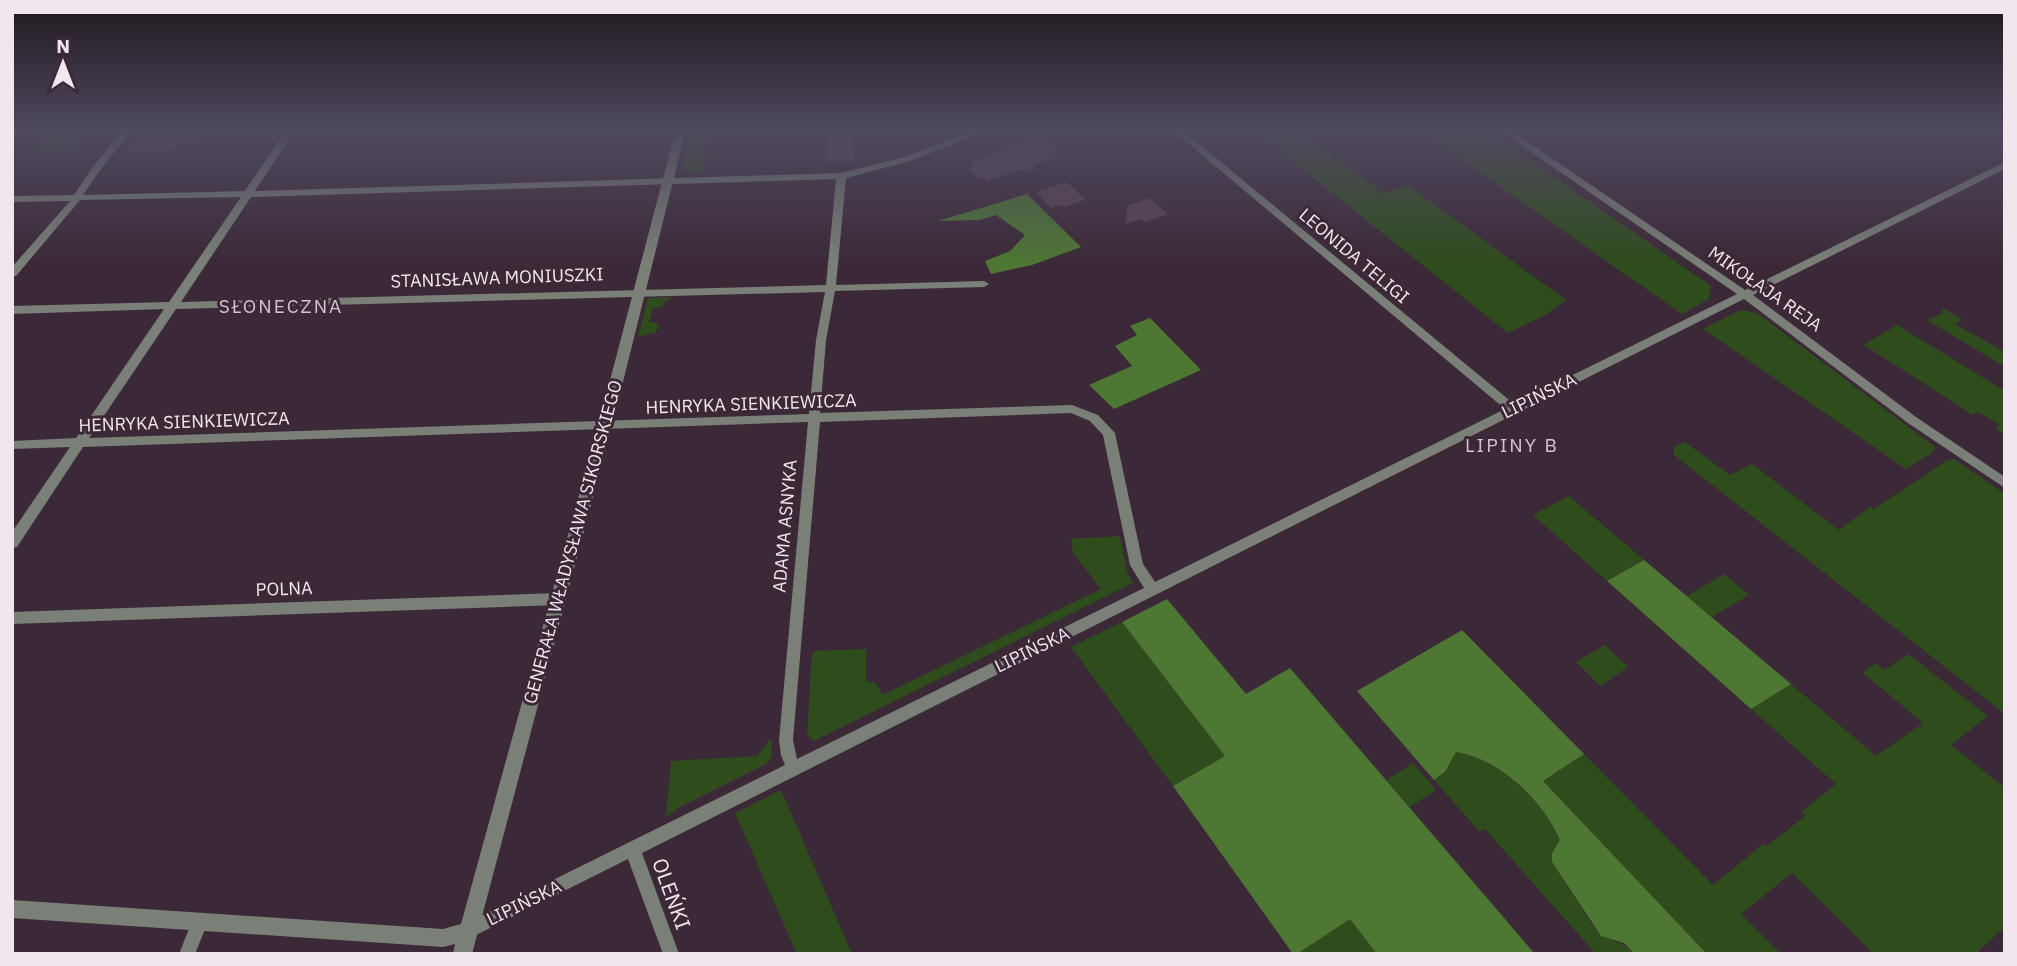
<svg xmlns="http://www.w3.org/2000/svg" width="2017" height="966" viewBox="0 0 2017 966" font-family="'IBM Plex Sans',sans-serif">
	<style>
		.green { fill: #2f4c1d }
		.forest { fill: #4d7732 }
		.building { fill: #564251 }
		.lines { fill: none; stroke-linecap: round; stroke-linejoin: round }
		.minor { fill: #7a8077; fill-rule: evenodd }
		.tertiary { fill: #7a8077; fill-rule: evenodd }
		.labels { text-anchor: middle; stroke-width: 6; stroke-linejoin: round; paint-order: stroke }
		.street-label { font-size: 18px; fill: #f1e5ee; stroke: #3b2937 }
		.neighbourhood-label { font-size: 19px; letter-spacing: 2px; fill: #d8c0d2; stroke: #3b2937 }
		.near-street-label { font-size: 21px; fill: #f1e5ee; stroke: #3b2937 }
	</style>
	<rect width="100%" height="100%" fill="#3b2937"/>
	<path class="green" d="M 52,129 L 89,129 L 71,150 L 33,150 Z
		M 1252,129 L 1298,129 L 1383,193 L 1408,185 L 1566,300 L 1545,315 L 1508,333 Z
		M 1418,129 L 1485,129 L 1711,286 L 1709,299 L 1682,314 Z
		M 688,135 L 710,136 L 703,173 L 691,173 L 682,168 Z
		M 674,297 L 665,301 L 662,307 L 653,308 L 649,322 L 659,323 L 656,332 L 638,337 L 648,298 Z
		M 1944,309 L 1962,319 L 1955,324 L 2005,352 L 2005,367 L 1927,320 L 1943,313 L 1941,310 Z
		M 1741,310 L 1757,313 L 1935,447 L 1932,453 L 1906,469 L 1703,329 Z
		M 1897,325 L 2005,391 L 2005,435 L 1995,429 L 2000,425 L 1978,412 L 1973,415 L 1864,345 Z
		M 1685,442 L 1730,475 L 1752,464 L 1839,530 L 1870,507 L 1874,509 L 1946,461 L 1954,459 L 2005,494 L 2005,714 L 1674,455 L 1674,447 Z
		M 1569,496 L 1644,560 L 1607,581 L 1533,515 Z
		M 1120,536 L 1127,572 L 1133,583 L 814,741 L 807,735 L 812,655 L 816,651 L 866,649 L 866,682 L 875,682 L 883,695 L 1101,589 L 1073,553 L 1071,539 Z
		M 1724,574 L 1749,595 L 1712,617 L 1687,596 Z
		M 1122,622 L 1225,756 L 1173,786 L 1071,647 Z
		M 1605,645 L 1628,667 L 1600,686 L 1576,662 Z
		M 1908,654 L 1988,716 L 1951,745 L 2005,788 L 2005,927 L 1975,954 L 1874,954 L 1792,873 L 1741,914 L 1781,954 L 1707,954 L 1543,781 L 1584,754 L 1713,885 L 1763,844 L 1767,846 L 1805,816 L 1801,812 L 1836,784 L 1751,709 L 1791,684 L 1876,756 L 1923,723 L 1863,673 L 1875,663 L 1885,670 Z
		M 771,738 L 772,755 L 768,763 L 680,807 L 666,817 L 671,761 L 757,756 Z
		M 1456,752 C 1500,759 1542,801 1560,840 L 1552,853 L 1552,862 L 1594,927 C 1605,941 1623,940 1635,954 L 1596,954 L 1485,829 L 1479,831 L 1434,780 L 1445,772 Z
		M 1413,763 L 1436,790 L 1410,807 L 1386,780 Z
		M 781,790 L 852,954 L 797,954 L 735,813 Z
		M 1350,918 L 1377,954 L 1297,954 Z"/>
	<path class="forest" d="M 1027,194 L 1081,247 L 1032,265 L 991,274 L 985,261 L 1010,251 L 1025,235 L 996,215 L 979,220 L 938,221 Z
		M 1150,318 L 1201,370 L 1114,409 L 1089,385 L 1132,366 L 1115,346 L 1137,335 L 1130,326 Z
		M 1644,560 L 1791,684 L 1751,709 L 1607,581 Z
		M 1167,599 L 1246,694 L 1290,668 L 1535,954 L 1377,954 L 1350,919 L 1297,954 L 1293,954 L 1173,786 L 1225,756 L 1122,622 Z
		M 1462,630 L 1584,754 L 1543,781 L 1707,954 L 1635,954 L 1624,943 L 1601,936 L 1552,862 L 1552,853 L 1560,840 C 1543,801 1500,759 1456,752 L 1445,772 L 1434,780 L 1357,691 Z"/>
	<path class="building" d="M 206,130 L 195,144 L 181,144 L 177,150 L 125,151 L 140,132 Z
		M 855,131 L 854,161 L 824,162 L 827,132 Z
		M 1037,136 L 1057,150 L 1052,152 L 1057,157 L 1036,164 L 1033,172 L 1019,170 L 987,181 L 984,177 L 978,179 L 967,167 L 973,165 L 969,162 L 1002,150 L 1004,147 Z
		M 1067,182 L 1085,200 L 1064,207 L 1060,205 L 1051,208 L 1036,192 Z
		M 1150,198 L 1168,214 L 1145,222 L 1141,219 L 1125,224 L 1128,205 Z"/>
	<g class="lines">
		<path class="minor" d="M 124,129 L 133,129 L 101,169 L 83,195 L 245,191 L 287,129 L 296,129 L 255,191 L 841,173 L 904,157 L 978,129 L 991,129 L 910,161 L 846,178 L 836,285 L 984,281 L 989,284 L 984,287 L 835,291 L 826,340 L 820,413 L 1072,405 L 1098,415 L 1115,433 L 1143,564 L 1155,582 L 1505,409 L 1171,129 L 1181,129 L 1514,404 L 1737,294 L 1498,129 L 1509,129 L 1745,290 L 2005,162 L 2005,169 L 1753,295 L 1916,417 L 2005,477 L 2005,488 L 1908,423 L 1744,299 L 642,853 L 679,954 L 663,954 L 628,859 L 468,939 L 462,937 L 460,931 L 462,925 L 785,765 L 781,755 L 779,740 L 808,422 L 83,447 L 17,547 L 12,548 L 12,532 L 70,447 L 12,449 L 12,441 L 76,438 L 164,309 L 12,314 L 12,306 L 169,302 L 241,197 L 80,200 L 16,276 L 12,277 L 12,267 L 70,201 L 12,202 L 12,196 L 74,195 L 94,165 ZM 836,179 L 826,285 L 181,302 L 251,197 ZM 825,292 L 816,340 L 809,414 L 89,438 L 176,309 ZM 1071,413 L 1090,421 L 1103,435 L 1130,565 L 1144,588 L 797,759 L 793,740 L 820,422 Z
			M 557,593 L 562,595 L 564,599 L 562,603 L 557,605 L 12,624 L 12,612 Z
			M 200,914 L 206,916 L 208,922 L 195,954 L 179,954 L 194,916 Z"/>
		<path class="tertiary" d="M 676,129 L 686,129 L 612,426 L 472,954 L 453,954 L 455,944 L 443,947 L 12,918 L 12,900 L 443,929 L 461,924 L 598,426 Z"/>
	</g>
	<linearGradient id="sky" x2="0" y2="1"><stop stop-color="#20171e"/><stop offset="0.49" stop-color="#4f495e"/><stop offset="1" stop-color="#4f495e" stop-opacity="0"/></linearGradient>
	<rect width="2017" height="265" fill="url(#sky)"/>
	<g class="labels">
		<g class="street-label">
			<text transform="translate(1354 256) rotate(40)" y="6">LEONIDA TELIGI</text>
			<text transform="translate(497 278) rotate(-2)" y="6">STANISŁAWA MONIUSZKI</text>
			<text transform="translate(1765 289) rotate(35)" y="6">MIKOŁAJA REJA</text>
			<text transform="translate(1539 396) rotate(-26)" y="6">LIPIŃSKA</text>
			<text transform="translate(751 404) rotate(-2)" y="6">HENRYKA SIENKIEWICZA</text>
			<text transform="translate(184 422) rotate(-2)" y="6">HENRYKA SIENKIEWICZA</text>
			<text transform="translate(785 526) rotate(-85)" y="6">ADAMA ASNYKA</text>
			<text transform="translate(573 542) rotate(-75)" y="6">GENERAŁA WŁADYSŁAWA SIKORSKIEGO</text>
			<text transform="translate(284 589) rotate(-2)" y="6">POLNA</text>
			<text transform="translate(1032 650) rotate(-26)" y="6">LIPIŃSKA</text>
			<text transform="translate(524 903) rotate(-26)" y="6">LIPIŃSKA</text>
		</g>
		<g class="neighbourhood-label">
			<text x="281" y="313">SŁONECZNA</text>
			<text x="1512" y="452">LIPINY B</text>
		</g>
		<g class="near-street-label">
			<text transform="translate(671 894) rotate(70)" y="7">OLEŃKI</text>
		</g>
	</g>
	<rect width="2017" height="966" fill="none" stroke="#f1e5ee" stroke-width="28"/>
	<g transform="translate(63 63)" stroke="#3b2937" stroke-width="5" paint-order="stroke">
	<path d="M0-5L12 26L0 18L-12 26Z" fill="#f1e5ee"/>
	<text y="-10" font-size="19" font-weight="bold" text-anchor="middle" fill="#f1e5ee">N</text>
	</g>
</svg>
